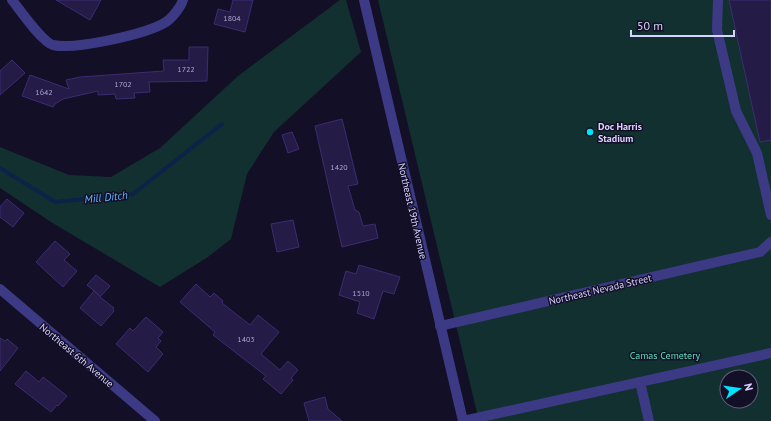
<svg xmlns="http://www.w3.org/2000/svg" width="771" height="421" viewBox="0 0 771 421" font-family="'PT Sans',sans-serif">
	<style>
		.green { fill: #12302f; fill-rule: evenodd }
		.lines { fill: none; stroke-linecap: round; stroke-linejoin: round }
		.stream { stroke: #0c2248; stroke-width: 4 }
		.building { fill: #241b47; stroke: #3b2d73 }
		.minor { stroke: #3d3a85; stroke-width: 10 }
		.poi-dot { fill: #00e5ff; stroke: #130f26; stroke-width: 1.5 }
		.labels { text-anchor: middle; stroke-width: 3; stroke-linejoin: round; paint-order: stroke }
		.number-label { font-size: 8px; fill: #aca6d1 }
		.poi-label { font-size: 10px; font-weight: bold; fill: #d9d4ff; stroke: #130f26; text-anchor: start }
		.street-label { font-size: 10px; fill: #d9d4ff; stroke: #130f26 }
		.park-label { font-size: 10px; fill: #5fe0c0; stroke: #130f26 }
		.water-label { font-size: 11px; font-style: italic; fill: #62b6ff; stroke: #130f26 }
	</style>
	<rect width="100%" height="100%" fill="#130f26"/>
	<path class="green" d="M 340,0 L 346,0 L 361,52 L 274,132 L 247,174 L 231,239 L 208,257 L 160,287 L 51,222 L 0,188 L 0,147 L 69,175 L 111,177 L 160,148 L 238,76 Z
		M 378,0 L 771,0 L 771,421 L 479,421 ZM 727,377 L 751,377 L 751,401 L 727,401 Z"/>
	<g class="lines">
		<path class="stream" d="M 0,168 L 55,202 L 133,194 L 222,124"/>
	</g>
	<path class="building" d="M 56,0 L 101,0 L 90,20 Z
		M 233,0 L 253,0 L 245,32 L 214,24 L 218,9 L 230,12 Z
		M 729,0 L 771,0 L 771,140 L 760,142 Z
		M 189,47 L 208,47 L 207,81 L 149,82 L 150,92 L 134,93 L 135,98 L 116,99 L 115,94 L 98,95 L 98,91 L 63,99 L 55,104 L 53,107 L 22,96 L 30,75 L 69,89 L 66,80 L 80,77 L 164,71 L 163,60 L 189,60 Z
		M 12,60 L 25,73 L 0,95 L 0,71 Z
		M 342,119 L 358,184 L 348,186 L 355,210 L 359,212 L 363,226 L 375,224 L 378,238 L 342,247 L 315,126 Z
		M 292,132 L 299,149 L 288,153 L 282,135 Z
		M 7,199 L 24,213 L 13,227 L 0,217 L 0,207 Z
		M 293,220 L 299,247 L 277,252 L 271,224 Z
		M 55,241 L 70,254 L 64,260 L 77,271 L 63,287 L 36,262 Z
		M 359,265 L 400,277 L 394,294 L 383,291 L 374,319 L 357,313 L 360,302 L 339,295 L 346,271 L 356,274 Z
		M 96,275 L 110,286 L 100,297 L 114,308 L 113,309 L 114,311 L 101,326 L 80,308 L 94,291 L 100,296 L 87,285 Z
		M 196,284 L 210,297 L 214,293 L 223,301 L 222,303 L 250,325 L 258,315 L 279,332 L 261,354 L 280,370 L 288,361 L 298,370 L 291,378 L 293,380 L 281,394 L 263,379 L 266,376 L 213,335 L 215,332 L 180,302 Z
		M 146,317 L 163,332 L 158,338 L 161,341 L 156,347 L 163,354 L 148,372 L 116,344 L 130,328 L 133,331 Z
		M 0,338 L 5,341 L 7,339 L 18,348 L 0,371 Z
		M 26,371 L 39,382 L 43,377 L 67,396 L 58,406 L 57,405 L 51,412 L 15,384 Z
		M 325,397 L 328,409 L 342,421 L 309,421 L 304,403 Z"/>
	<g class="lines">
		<path class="minor" d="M 12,0 C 20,10 42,42 53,45 C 75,50 147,34 166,22 C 172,18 181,7 183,0
			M 364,0 L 463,421
			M 718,0 L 717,30 L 736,111 L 757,153 L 771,215
			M 0,289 L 155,421
			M 440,326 L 760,252 L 771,242
			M 640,382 L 649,421
			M 463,421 L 771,353"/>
	</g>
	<circle class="poi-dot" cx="590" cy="132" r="4"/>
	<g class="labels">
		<g class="number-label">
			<text x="232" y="21">1804</text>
			<text x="186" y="72">1722</text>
			<text x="123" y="87">1702</text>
			<text x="44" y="95">1642</text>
			<text x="339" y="170">1420</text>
			<text x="361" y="296">1510</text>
			<text x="246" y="342">1403</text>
		</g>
		<g class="poi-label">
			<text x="598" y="130">Doc Harris<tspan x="598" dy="12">Stadium</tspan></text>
		</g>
		<g class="street-label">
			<text transform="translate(413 211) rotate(77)" y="4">Northeast 19th Avenue</text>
			<text transform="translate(600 289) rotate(-13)" y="4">Northeast Nevada Street</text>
			<text transform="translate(77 355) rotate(40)" y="4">Northeast 6th Avenue</text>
		</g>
		<g class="park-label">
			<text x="665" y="359">Camas Cemetery</text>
		</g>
		<g class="water-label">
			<text transform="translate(106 197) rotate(-6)" y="4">Mill Ditch</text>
		</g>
	</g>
	<g transform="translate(739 389) rotate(77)"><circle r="19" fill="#130f26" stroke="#625e7d"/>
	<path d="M0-3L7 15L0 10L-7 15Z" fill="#00e5ff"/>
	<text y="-6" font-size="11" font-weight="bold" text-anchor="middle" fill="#d9d4ff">N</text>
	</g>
	<path d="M631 30v6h103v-6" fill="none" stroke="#d9d4ff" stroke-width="2"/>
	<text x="637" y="30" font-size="12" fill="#d9d4ff" stroke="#130f26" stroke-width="3" paint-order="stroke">50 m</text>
</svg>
